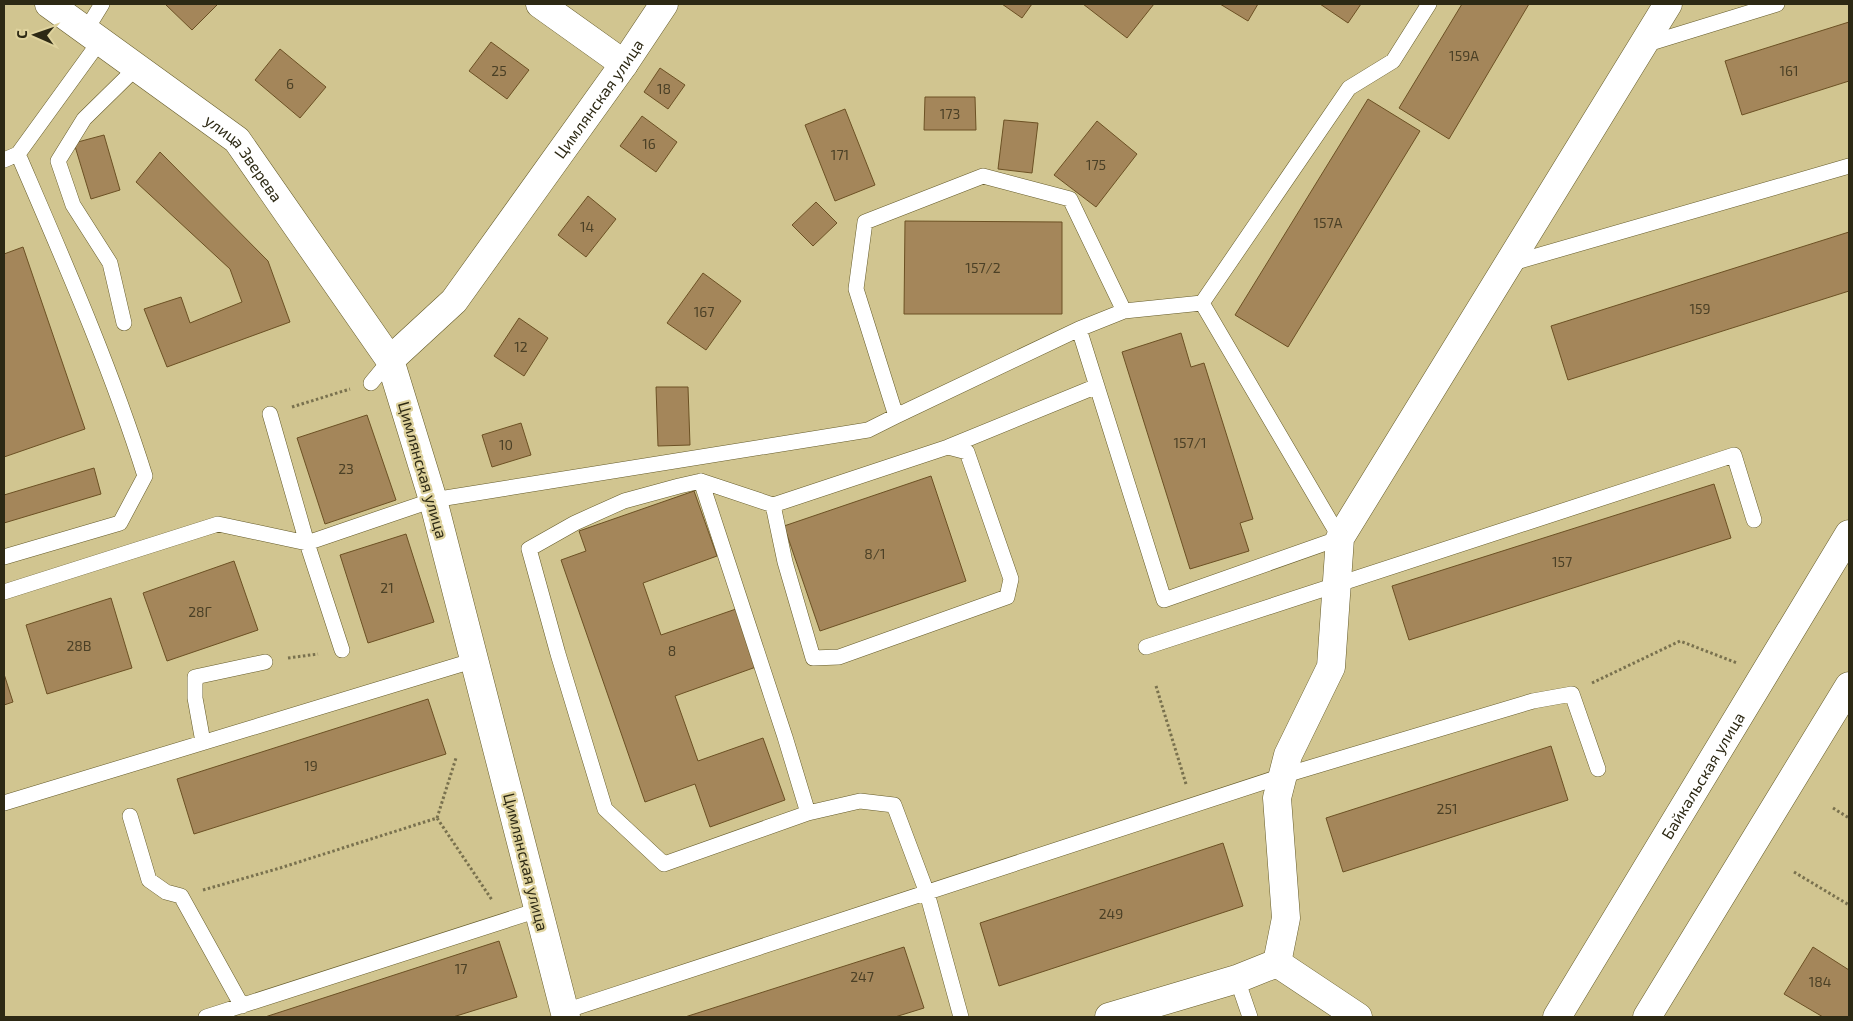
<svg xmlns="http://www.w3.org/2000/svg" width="1853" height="1021" viewBox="0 0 1853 1021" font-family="'Exo 2',sans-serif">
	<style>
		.building { fill: #a4865a; stroke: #6c5124 }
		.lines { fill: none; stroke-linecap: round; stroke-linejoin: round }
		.lane-casing { stroke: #655b29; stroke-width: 16 }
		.street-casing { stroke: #655b29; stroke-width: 29 }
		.secondary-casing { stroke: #655b29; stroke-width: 29 }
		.primary-casing { stroke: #655b29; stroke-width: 29 }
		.path { stroke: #79714e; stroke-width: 3; stroke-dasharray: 2.5 2.5; stroke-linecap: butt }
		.lane { stroke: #fff; stroke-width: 15 }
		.street { stroke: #fff; stroke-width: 28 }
		.secondary { stroke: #fff; stroke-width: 28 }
		.primary { stroke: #fff; stroke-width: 28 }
		.labels { text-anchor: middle; stroke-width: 4.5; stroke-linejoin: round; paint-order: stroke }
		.number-label { font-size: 14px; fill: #4b4026 }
		.street-label { font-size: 16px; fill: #2d2914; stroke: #ded29d }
	</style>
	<rect width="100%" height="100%" fill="#d1c590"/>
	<path class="building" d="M 165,4 L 218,4 L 192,30 Z
		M 1002,4 L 1032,4 L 1022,18 Z
		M 1083,4 L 1154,4 L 1127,38 Z
		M 1220,4 L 1258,4 L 1248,21 Z
		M 1320,4 L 1361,4 L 1348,23 Z
		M 1462,4 L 1529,4 L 1449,139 L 1399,108 Z
		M 1849,22 L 1849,81 L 1742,115 L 1725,61 Z
		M 491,42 L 529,70 L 507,99 L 469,71 Z
		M 280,49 L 326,87 L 300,118 L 255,80 Z
		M 660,68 L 685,85 L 668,109 L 644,92 Z
		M 925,97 L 975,97 L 976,130 L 924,130 Z
		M 1368,99 L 1420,131 L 1288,347 L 1235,315 Z
		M 845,109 L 875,185 L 835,201 L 805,125 Z
		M 642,116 L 677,142 L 656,172 L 620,146 Z
		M 1004,120 L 1038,123 L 1032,173 L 998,169 Z
		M 1097,121 L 1137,154 L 1096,207 L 1054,175 Z
		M 104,135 L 120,190 L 91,199 L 74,143 Z
		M 160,152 L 268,261 L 290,322 L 167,367 L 144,309 L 181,297 L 190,323 L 242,302 L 230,269 L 136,182 Z
		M 588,196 L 616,219 L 586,257 L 558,235 Z
		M 816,202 L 837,223 L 813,246 L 792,225 Z
		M 905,221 L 1062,222 L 1062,314 L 904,314 Z
		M 1849,232 L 1849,291 L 1568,380 L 1551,326 Z
		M 23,247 L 85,429 L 4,457 L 4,254 Z
		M 703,273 L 741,301 L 706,350 L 667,323 Z
		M 519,318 L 548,338 L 524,376 L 494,356 Z
		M 1181,333 L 1191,367 L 1204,363 L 1253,519 L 1240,523 L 1249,551 L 1190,569 L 1122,352 Z
		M 656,387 L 688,387 L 690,445 L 658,446 Z
		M 367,415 L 396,500 L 325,524 L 297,438 Z
		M 521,423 L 531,455 L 492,467 L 482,435 Z
		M 94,468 L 101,494 L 4,523 L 4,495 Z
		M 931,476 L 966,581 L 820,631 L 784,526 Z
		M 1714,484 L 1731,538 L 1409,640 L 1392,586 Z
		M 694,491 L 717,556 L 643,583 L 661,635 L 736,609 L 756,667 L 675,696 L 698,761 L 763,738 L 785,800 L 710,827 L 695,784 L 645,802 L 561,560 L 586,551 L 579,531 Z
		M 406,534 L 434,622 L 368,643 L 340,555 Z
		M 234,561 L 258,630 L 167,661 L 143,593 Z
		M 111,598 L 132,668 L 47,694 L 26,625 Z
		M 4,674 L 13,702 L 4,705 Z
		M 428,699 L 446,754 L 194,834 L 177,779 Z
		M 1551,746 L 1568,800 L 1343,872 L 1326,818 Z
		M 1223,843 L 1243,906 L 999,986 L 980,923 Z
		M 499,941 L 517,997 L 453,1017 L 265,1017 Z
		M 904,947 L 924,1008 L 895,1017 L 685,1017 Z
		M 1813,947 L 1849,970 L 1849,1017 L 1823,1017 L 1784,994 Z"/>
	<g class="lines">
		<defs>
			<path id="lane" d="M 86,30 L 102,4
				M 1644,45 L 1777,4
				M 4,160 L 18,154 L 100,41
				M 1509,264 L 1849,166
				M 1202,303 L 1349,88 L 1393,61 L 1429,4
				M 124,323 L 110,263 L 73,205 L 58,161 L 84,119 L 137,67
				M 371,383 L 390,360
				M 270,414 L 307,543 L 342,650
				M 896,416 L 856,289 L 865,222 L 983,176 L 1070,199 L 1124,311
				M 948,447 L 1097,386
				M 701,481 L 785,737 L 808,813 L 664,864 L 605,809 L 558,654 L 529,549 L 575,523 L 624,501 L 679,486 L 701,481 L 773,505 L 948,447 L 967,452 L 1011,579 L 1007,597 L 839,657 L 813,658 L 785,562 L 773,505
				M 4,557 L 120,523 L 145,476 C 110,365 64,261 18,154
				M 4,592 L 218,524 L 307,543 L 433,500 L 868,430 L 896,416 L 1079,329 L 1124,311 L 1202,303 L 1340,538 L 1164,600 L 1079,329
				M 1146,647 L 1734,455 L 1754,520
				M 203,742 L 195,698 L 195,677 L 265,662
				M 4,803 L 475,660
				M 808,813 L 860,801 L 894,805 L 927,893 L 961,1017
				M 130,816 L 149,880 L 166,892 L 181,896 L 242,1006
				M 1237,979 L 1250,1017
				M 565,1011 L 1282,776 L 1533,701 L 1572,694 L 1598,769
				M 206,1017 L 538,910"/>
			<g id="street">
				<path id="s1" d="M 49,4 L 237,140 L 390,360"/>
				<path d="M 540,4 L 624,64"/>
				<path d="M 1277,963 L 1286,918 L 1277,798 L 1288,755 L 1331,667 L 1340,538 L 1668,4"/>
				<path id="s2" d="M 566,1017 L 433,500 L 390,360 L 454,301 L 624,64 L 664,4"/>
			</g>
			<path id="secondary" d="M 1109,1017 L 1237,979 L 1277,963 L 1358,1017"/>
			<g id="primary">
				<path id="s3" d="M 1557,1017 L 1849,534"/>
				<path d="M 1647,1017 L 1849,686"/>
			</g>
		</defs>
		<use href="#lane" class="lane-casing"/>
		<use href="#street" class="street-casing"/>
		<use href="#secondary" class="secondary-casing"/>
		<use href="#primary" class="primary-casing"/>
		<path class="path" d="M 292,407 L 350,389
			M 288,658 L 318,654
			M 1592,683 L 1680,641 L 1737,663
			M 1156,686 L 1186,784
			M 1833,808 L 1849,818
			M 437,818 L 456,758
			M 1794,872 L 1849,905
			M 203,890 L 280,868 L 437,818 L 492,900"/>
		<use href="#lane" class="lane"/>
		<use href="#street" class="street"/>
		<use href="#secondary" class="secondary"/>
		<use href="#primary" class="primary"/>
	</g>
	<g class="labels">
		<g class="number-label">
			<text x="1464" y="61">159А</text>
			<text x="499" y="76">25</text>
			<text x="1789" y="76">161</text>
			<text x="290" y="89">6</text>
			<text x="664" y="94">18</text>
			<text x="950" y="119">173</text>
			<text x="649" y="149">16</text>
			<text x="840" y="160">171</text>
			<text x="1096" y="170">175</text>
			<text x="1328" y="228">157А</text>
			<text x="587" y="232">14</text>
			<text x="983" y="273">157/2</text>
			<text x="1700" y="314">159</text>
			<text x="704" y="317">167</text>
			<text x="521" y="352">12</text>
			<text x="1190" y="448">157/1</text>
			<text x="506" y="450">10</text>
			<text x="346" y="474">23</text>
			<text x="875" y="559">8/1</text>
			<text x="1562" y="567">157</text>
			<text x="387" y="593">21</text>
			<text x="200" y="617">28Г</text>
			<text x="79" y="651">28В</text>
			<text x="672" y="656">8</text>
			<text x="311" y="771">19</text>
			<text x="1447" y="814">251</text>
			<text x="1111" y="919">249</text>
			<text x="461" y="974">17</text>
			<text x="862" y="982">247</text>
			<text x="1820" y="987">184</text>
		</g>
		<g class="street-label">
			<text dy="6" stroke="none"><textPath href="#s2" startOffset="1016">Цимлянская улица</textPath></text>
			<text dy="6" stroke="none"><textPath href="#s1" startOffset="250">улица Зверева</textPath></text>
			<text transform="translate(423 470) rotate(74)" y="6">Цимлянская улица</text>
			<text dy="6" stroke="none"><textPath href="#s3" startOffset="282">Байкальская улица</textPath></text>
			<text transform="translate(526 862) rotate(76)" y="6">Цимлянская улица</text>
		</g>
	</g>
	<rect width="1853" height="1021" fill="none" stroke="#2d2914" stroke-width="10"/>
	<g transform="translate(35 35) rotate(272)" stroke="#ded29d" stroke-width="4" paint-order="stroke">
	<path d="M0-4L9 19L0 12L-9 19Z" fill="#2d2914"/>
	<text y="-8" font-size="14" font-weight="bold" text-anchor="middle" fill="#2d2914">С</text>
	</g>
</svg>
